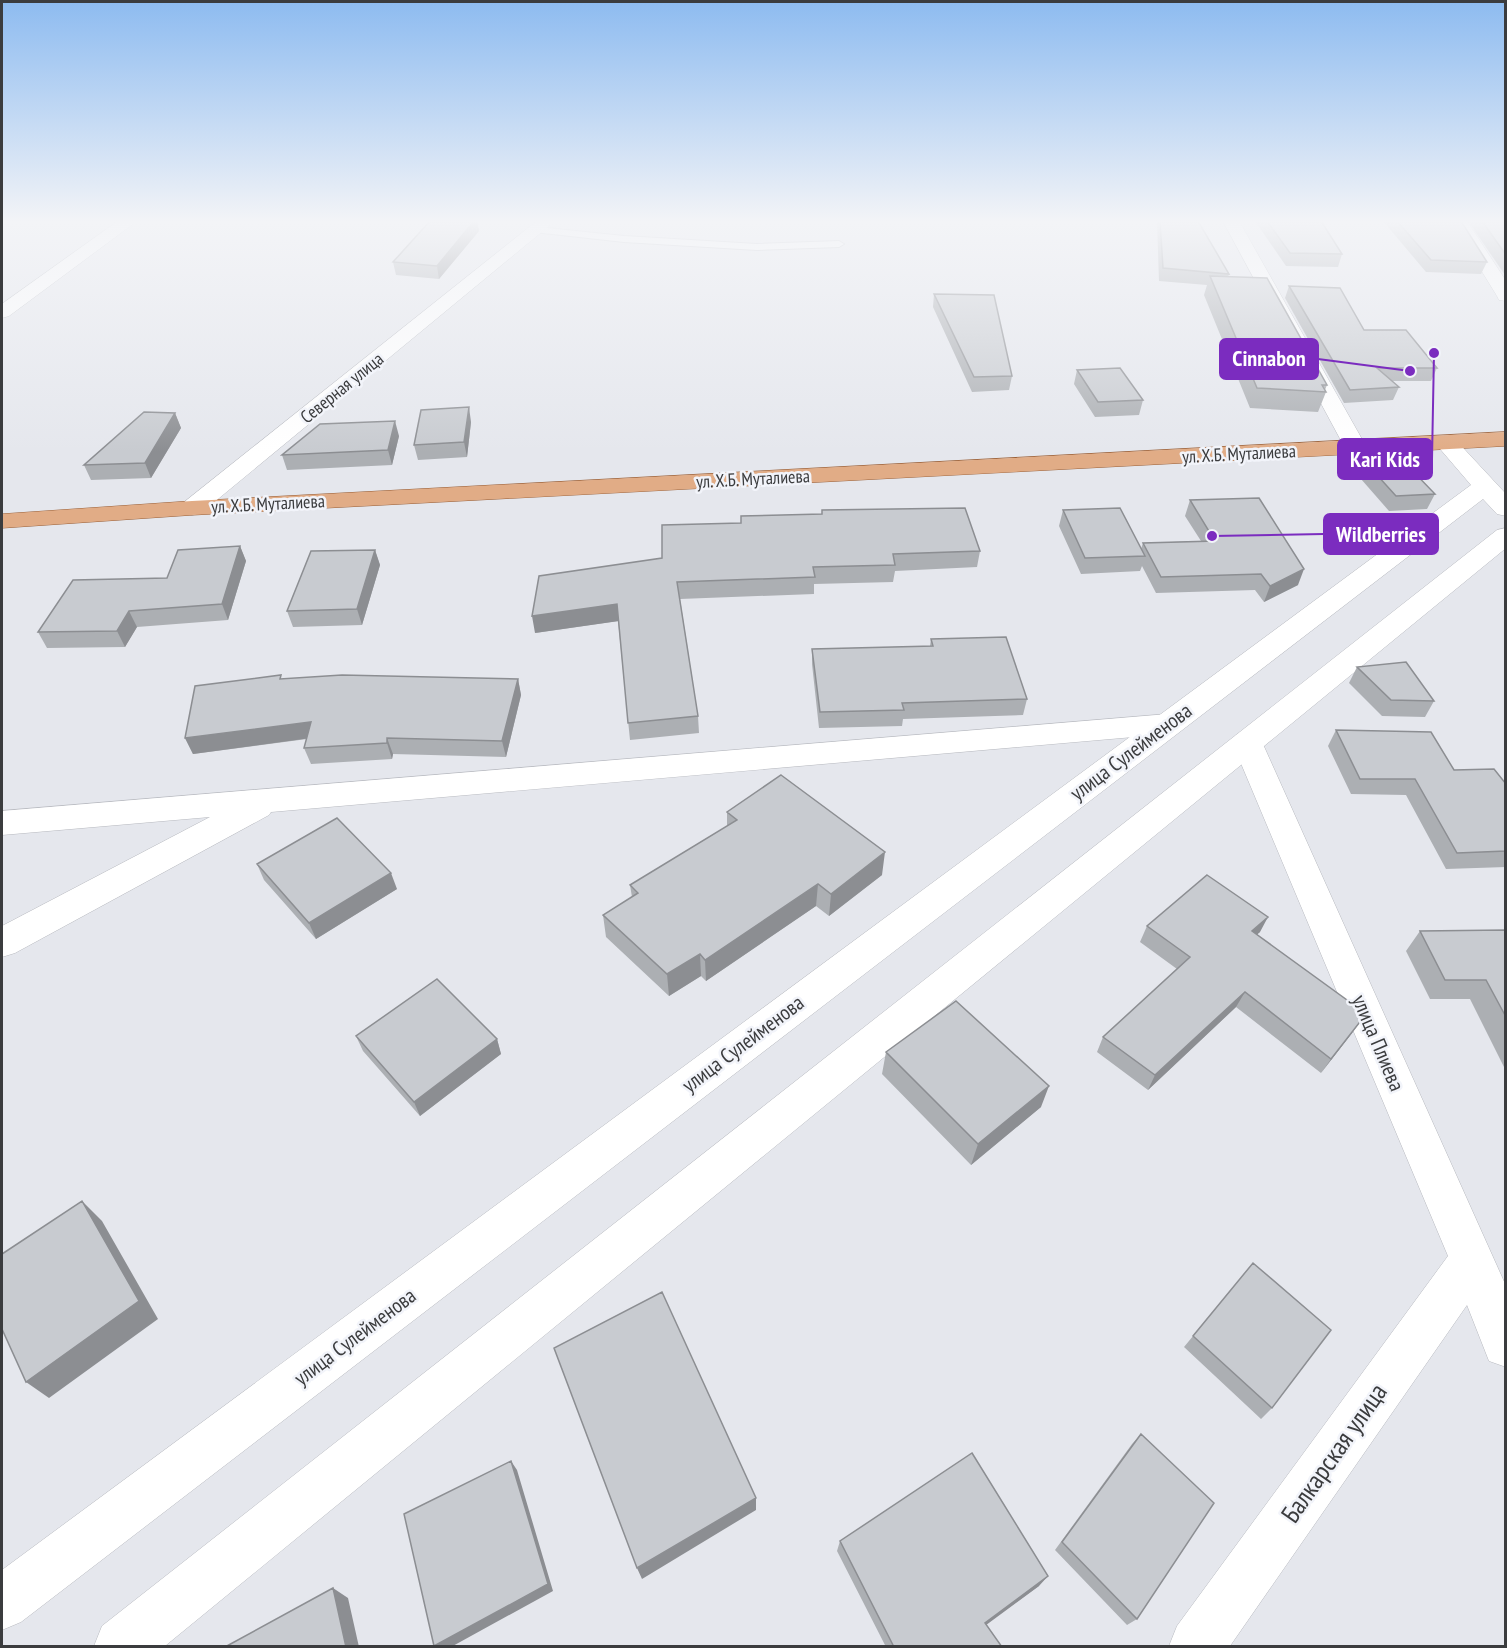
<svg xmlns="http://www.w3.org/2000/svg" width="1507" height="1648" viewBox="0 0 1507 1648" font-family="'PT Sans Narrow',sans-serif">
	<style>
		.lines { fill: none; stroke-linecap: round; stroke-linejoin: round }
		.lane-casing { stroke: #b7b9bf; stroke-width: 2 }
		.street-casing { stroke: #b7b9bf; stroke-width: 1 }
		.secondary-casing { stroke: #b7b9bf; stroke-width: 1 }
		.primary-casing { stroke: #9a6038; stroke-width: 1 }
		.lane { fill: #fff; fill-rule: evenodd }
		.street { fill: #fff; fill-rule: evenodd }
		.secondary { fill: #fff; fill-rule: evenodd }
		.primary { fill: #e1ac86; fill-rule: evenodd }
		.wall { fill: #acafb3 }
		.shaded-wall { fill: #8c8e92 }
		.building { fill: #c8cbd0; stroke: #8c8e92; stroke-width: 1.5 }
		.labels { text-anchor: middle; stroke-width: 5; stroke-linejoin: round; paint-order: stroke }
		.far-street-label { font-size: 18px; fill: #3b3c3e; stroke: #f2f4fa }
		.street-label { font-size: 21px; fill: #3b3c3e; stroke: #f2f4fa }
		.near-street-label { font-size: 26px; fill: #3b3c3e; stroke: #f2f4fa }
		.leader { fill: none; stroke: #7b2cbf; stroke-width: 2 }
		.callout-dot { fill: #7b2cbf; stroke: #f2f4fa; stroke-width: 2 }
		.callout { fill: #7b2cbf; stroke: #7b2cbf; stroke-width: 2 }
		.callout-label { font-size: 22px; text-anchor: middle; font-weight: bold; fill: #fff }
	</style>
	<rect width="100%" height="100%" fill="#e5e7ed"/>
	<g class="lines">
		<defs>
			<path id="lane" d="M 537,227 L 624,236 L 757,244 L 839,241 L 844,244 L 839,247 L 757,250 L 624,242 L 534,232 L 534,228 Z"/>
			<path id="street" d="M 537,221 L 555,221 L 201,513 L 192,515 L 183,513 L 180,508 L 183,503 Z
				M 1223,221 L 1239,221 L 1367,448 L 1364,453 L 1356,455 L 1348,453 L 1345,448 Z
				M 1451,221 L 1467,221 L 1506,281 L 1506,301 L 1499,300 L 1497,296 Z
				M 1168,714 L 1179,717 L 1183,724 L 1179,731 L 1168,734 L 271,812 L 269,815 L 15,953 L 2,957 L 2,926 L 210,817 L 2,835 L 2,811 Z
				M 1247,732 L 1258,735 L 1262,742 L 1506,1286 L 1506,1367 L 1489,1361 L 1467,1305 L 1230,1646 L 1169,1646 L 1177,1626 L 1448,1256 L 1232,742 L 1236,735 Z"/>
			<path id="secondary" d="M 118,221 L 137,221 L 9,316 L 2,318 L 2,304 Z
				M 1446,436 L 1454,438 L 1506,494 L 1506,516 L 1497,514 L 1483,499 L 21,1622 L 2,1630 L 2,1570 L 1471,485 L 1435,443 L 1438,438 Z
				M 1506,528 L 1506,548 L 165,1646 L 94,1646 L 102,1626 L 1497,530 Z"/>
			<path id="primary" d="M 1506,432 L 1506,446 L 192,515 L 2,528 L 2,514 L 192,501 Z"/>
		</defs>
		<use href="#lane" class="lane-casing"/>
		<use href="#street" class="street-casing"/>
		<use href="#secondary" class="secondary-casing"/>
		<use href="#primary" class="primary-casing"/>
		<use href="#lane" class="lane"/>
		<use href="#street" class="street"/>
		<use href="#secondary" class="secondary"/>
		<use href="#primary" class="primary"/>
	</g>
	<path class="wall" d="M 430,221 L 477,221 L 479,231 L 439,279 L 396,275 L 393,262 Z
		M 1157,221 L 1198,221 L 1229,274 L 1228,277 L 1327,385 L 1325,390 L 1326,392 L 1318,412 L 1250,408 L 1204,295 L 1207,285 L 1159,281 Z
		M 1255,221 L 1321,221 L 1342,254 L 1338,267 L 1286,266 Z
		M 1383,221 L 1461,221 L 1487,262 L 1481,274 L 1426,272 Z
		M 1468,221 L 1506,221 L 1506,275 L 1505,275 Z
		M 1289,286 L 1364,330 L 1437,368 L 1431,381 L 1392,381 L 1399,387 L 1393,400 L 1344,403 L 1285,298 Z
		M 934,294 L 1012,376 L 1009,390 L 972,392 L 933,307 Z
		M 1077,370 L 1143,400 L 1139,415 L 1095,417 L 1074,384 Z
		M 175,413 L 181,428 L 151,478 L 91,480 L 84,465 Z
		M 471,422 L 467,457 L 418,460 L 414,445 Z
		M 399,436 L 392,465 L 287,470 L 282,455 Z
		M 1367,464 L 1435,494 L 1427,509 L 1389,511 L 1361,479 Z
		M 1190,500 L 1298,585 L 1264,602 L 1255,590 L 1156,593 L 1142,566 L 1140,571 L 1081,574 L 1059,526 L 1063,510 L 1141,549 L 1143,543 L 1201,541 L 1185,516 Z
		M 822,510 L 980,551 L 977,567 L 895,571 L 893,582 L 814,584 L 814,594 L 680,599 L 698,716 L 699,733 L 630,740 L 618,621 L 535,633 L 662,558 L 741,523 L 741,516 L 822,514 Z
		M 240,546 L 246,561 L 228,620 L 137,627 L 125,647 L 47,648 L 38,632 L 167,578 Z
		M 375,550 L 380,565 L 362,625 L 293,627 L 287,611 Z
		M 931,639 L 1027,699 L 1023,715 L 903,719 L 902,726 L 819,728 L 812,664 L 812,649 L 930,646 Z
		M 1357,667 L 1434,701 L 1425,717 L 1382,716 L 1349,683 Z
		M 282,679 L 518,679 L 521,695 L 506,757 L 393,754 L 392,759 L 311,764 L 304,748 L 307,739 L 193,754 L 185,738 Z
		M 1336,730 L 1454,770 L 1506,784 L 1506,867 L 1446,869 L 1406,795 L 1351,794 L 1328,746 Z
		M 727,812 L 882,875 L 829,916 L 816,906 L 706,981 L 701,976 L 669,996 L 606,937 L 603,915 L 632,897 L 630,885 L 727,826 Z
		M 257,864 L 397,889 L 316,939 L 264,880 Z
		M 1147,926 L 1260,932 L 1257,934 L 1352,1033 L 1321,1073 L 1236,1007 L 1148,1090 L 1097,1052 L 1103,1037 L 1177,969 L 1140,942 Z
		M 1506,930 L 1506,1071 L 1470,999 L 1430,999 L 1406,951 L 1420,931 Z
		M 356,1036 L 497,1039 L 501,1054 L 420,1116 L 363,1051 Z
		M 886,1052 L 1041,1107 L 971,1165 L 882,1074 Z
		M 1253,1263 L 1272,1408 L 1261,1419 L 1184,1347 Z
		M 1141,1434 L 1137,1619 L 1127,1625 L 1055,1550 L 1132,1444 Z
		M 840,1541 L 1039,1586 L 986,1624 L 1002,1647 L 886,1647 L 837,1551 Z"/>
	<path class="shaded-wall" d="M 474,221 L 477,221 L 479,231 L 439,279 L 437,266 Z
		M 469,407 L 471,422 L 467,457 L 464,442 Z
		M 175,413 L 181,428 L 151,478 L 145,463 Z
		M 395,421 L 399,436 L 392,465 L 388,450 Z
		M 240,546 L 246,561 L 228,620 L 222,604 Z
		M 375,550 L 380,565 L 362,625 L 357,609 Z
		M 1304,569 L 1298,585 L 1264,602 L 1270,586 Z
		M 617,604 L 619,621 L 535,633 L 532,616 Z
		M 129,611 L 137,627 L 125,647 L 117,631 Z
		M 518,679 L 521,695 L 506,757 L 502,741 Z
		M 311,722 L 318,737 L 193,754 L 185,738 Z
		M 387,738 L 393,754 L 392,759 L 387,743 Z
		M 885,852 L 882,875 L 829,916 L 831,894 Z
		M 391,873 L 397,889 L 316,939 L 309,923 Z
		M 818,884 L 816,906 L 706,981 L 705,960 Z
		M 1268,917 L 1260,932 L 1244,946 L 1252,931 Z
		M 700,954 L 701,976 L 669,996 L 667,974 Z
		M 1245,992 L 1236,1007 L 1148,1090 L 1155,1075 Z
		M 1363,1018 L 1352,1033 L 1321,1073 L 1331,1059 Z
		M 497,1039 L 501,1054 L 420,1116 L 414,1102 Z
		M 1049,1086 L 1041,1107 L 971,1165 L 978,1144 Z
		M 82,1201 L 102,1221 L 158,1319 L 49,1398 L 26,1382 Z
		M 511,1461 L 517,1470 L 553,1591 L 451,1647 L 435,1647 L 434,1646 Z
		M 756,1498 L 756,1510 L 642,1579 L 637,1568 Z
		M 1048,1576 L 1039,1586 L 978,1631 L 985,1623 Z
		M 333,1588 L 348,1598 L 359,1647 L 346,1647 Z"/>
	<path class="building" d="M 430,221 L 474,221 L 437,266 L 393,262 Z
		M 1160,221 L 1198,221 L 1229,274 L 1163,268 Z
		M 1267,221 L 1321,221 L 1342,254 L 1290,253 Z
		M 1397,221 L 1461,221 L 1487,262 L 1431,260 Z
		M 1482,221 L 1506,221 L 1506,255 Z
		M 1210,276 L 1267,278 L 1327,385 L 1322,385 L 1326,392 L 1257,388 Z
		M 1289,286 L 1340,288 L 1364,330 L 1406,330 L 1437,368 L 1377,368 L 1399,387 L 1350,390 Z
		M 934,294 L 994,295 L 1012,376 L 974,377 Z
		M 1120,368 L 1143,400 L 1098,402 L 1077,370 Z
		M 469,407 L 464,442 L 414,445 L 421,410 Z
		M 144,412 L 175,413 L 145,463 L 84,465 Z
		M 395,421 L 388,450 L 282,455 L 320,424 Z
		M 1404,462 L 1435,494 L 1396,496 L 1367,464 Z
		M 1259,498 L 1304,569 L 1270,586 L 1261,574 L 1161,577 L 1143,543 L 1215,541 L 1190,500 Z
		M 965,508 L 980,551 L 893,554 L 895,565 L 813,567 L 815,577 L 677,582 L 698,716 L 628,723 L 617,604 L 532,616 L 539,576 L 662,558 L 662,525 L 741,523 L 741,516 L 822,514 L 822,510 Z
		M 1120,508 L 1145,556 L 1085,558 L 1063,510 Z
		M 240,546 L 222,604 L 129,611 L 117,631 L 38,632 L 73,580 L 167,578 L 178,550 Z
		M 375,550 L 357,609 L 287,611 L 311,551 Z
		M 1006,637 L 1027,699 L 902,703 L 904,710 L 820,712 L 812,649 L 933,646 L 931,639 Z
		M 1406,662 L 1434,701 L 1391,700 L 1357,667 Z
		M 281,675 L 280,679 L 342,675 L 518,679 L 502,741 L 387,738 L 387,743 L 304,748 L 311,722 L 185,738 L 195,686 Z
		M 1336,730 L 1431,732 L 1454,770 L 1494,769 L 1506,784 L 1506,851 L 1457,853 L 1415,779 L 1360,779 Z
		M 781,775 L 885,852 L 831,894 L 818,884 L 705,960 L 700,954 L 667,974 L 603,915 L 638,893 L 630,885 L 737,820 L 727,812 Z
		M 337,818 L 391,873 L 309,923 L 257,864 Z
		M 1207,875 L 1268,917 L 1252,931 L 1358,1008 L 1363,1018 L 1331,1059 L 1245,992 L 1155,1075 L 1103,1037 L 1190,957 L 1147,926 Z
		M 1506,930 L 1506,1017 L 1486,980 L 1445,980 L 1420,931 Z
		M 437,979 L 497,1039 L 414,1102 L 356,1036 Z
		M 956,1001 L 1049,1086 L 978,1144 L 886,1052 Z
		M 82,1201 L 139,1301 L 26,1382 L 2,1329 L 2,1254 Z
		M 1253,1263 L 1331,1330 L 1272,1408 L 1193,1336 Z
		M 662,1292 L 756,1498 L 637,1568 L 554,1348 Z
		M 1141,1434 L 1214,1503 L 1137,1619 L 1062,1542 Z
		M 972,1453 L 1048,1576 L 985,1623 L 1002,1647 L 894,1647 L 840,1541 Z
		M 511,1461 L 548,1584 L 434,1646 L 404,1514 Z
		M 333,1588 L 346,1647 L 225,1647 Z"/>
	<linearGradient id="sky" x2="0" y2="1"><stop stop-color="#8dbbf0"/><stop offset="0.49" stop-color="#f3f4f7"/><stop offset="1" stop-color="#f3f4f7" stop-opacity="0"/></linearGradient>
	<rect width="1507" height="452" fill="url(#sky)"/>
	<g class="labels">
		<g class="far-street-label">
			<text transform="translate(342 388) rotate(-39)" y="6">Северная улица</text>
			<text transform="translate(1239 454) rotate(-3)" y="6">ул. Х.Б. Муталиева</text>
			<text transform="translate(753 479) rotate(-3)" y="6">ул. Х.Б. Муталиева</text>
			<text transform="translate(268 504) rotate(-3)" y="6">ул. Х.Б. Муталиева</text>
		</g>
		<g class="street-label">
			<text transform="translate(1131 752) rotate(-37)" y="7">улица Сулейменова</text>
			<text transform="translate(1378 1043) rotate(67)" y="7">улица Плиева</text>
			<text transform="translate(743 1044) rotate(-37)" y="7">улица Сулейменова</text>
			<text transform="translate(355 1337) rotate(-37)" y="7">улица Сулейменова</text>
		</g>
		<g class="near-street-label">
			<text transform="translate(1334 1453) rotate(-55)" y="9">Балкарская улица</text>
		</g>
	</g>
	<path class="leader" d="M1410 371L1318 359M1434 353L1432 459M1212 536L1324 534"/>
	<g class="callout-dot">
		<circle cx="1410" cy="371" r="6"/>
		<circle cx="1434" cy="353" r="6"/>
		<circle cx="1212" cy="536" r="6"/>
	</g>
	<g class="callout">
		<rect x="1220" y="339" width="98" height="40" rx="6"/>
		<rect x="1338" y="439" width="94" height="40" rx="6"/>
		<rect x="1324" y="514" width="114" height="40" rx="6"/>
	</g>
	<g class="callout-label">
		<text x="1269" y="366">Cinnabon</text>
		<text x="1385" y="467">Kari Kids</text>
		<text x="1381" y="542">Wildberries</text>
	</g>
	<rect width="1507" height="1648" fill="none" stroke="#3b3c3e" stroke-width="6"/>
</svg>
